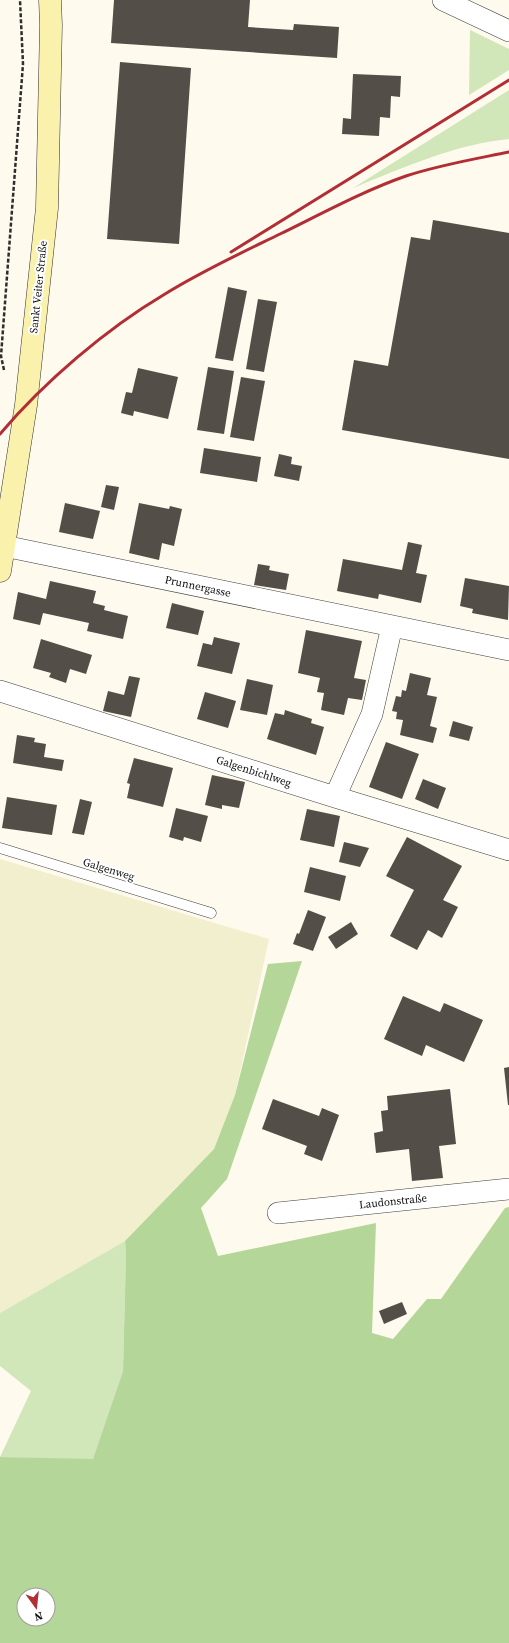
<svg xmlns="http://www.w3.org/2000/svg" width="509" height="1643" viewBox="0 0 509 1643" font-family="'Source Serif 4',serif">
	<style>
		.farmland { fill: #f2efcf }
		.green { fill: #d1e6b9 }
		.forest { fill: #b5d699; fill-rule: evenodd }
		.building { fill: #544e49 }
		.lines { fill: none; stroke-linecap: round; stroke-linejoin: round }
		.lane-casing { stroke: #3f3f3f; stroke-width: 11 }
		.street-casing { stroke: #3f3f3f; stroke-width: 22 }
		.secondary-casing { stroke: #2e2e2e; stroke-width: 23 }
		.path { stroke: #2e2e2e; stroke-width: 2.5; stroke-dasharray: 4 2; stroke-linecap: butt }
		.lane { stroke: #fff; stroke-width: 10 }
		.street { stroke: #fff; stroke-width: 21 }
		.secondary { stroke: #faf1ac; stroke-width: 22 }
		.rail { stroke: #b32d35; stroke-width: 3 }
		.labels { text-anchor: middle; stroke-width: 4; stroke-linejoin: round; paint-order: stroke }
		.street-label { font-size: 11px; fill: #0c0c0c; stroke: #fff }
	</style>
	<rect width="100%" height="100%" fill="#fefaed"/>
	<path class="farmland" d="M 0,859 L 269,939 L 235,1095 L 214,1149 L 125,1241 L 0,1313 Z"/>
	<path class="green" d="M 470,30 L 509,49 L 509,70 L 469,95 Z
		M 509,90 L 509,139 C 455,144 403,168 353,188 Z
		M 125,1241 L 126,1254 L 123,1371 L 93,1460 L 0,1457 L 31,1391 L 0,1366 L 0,1313 Z"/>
	<path class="forest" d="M 302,961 L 227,1179 L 201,1208 L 218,1256 L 376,1223 L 372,1333 L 393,1339 L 427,1299 L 441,1299 L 505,1208 L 509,1207 L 509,1643 L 0,1643 L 0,1457 L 93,1459 L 123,1371 L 126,1254 L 125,1241 L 214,1149 L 235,1095 L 268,964 ZM 24,1595 L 48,1595 L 48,1619 L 24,1619 Z"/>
	<path class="building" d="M 114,0 L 250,0 L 248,27 L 293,30 L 294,24 L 339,27 L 337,58 L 111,43 Z
		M 120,62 L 191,68 L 179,244 L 107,239 Z
		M 353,74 L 401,76 L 400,97 L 391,96 L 390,118 L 380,117 L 379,136 L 342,134 L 343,118 L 351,119 Z
		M 433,220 L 509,233 L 509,459 L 342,430 L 354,360 L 388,366 L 411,237 L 430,240 Z
		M 228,287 L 247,291 L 233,361 L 215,358 Z
		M 258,299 L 277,302 L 264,372 L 246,369 Z
		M 208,367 L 234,371 L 224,434 L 197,430 Z
		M 138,368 L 178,377 L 168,419 L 134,411 L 133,416 L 121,413 L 126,392 L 132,393 Z
		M 241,377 L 265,381 L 254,441 L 230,437 Z
		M 204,448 L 261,457 L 257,482 L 200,473 Z
		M 279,454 L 292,457 L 291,464 L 302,466 L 299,481 L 274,476 Z
		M 106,485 L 119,487 L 114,510 L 101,507 Z
		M 65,503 L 100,511 L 93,539 L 59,532 Z
		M 139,503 L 169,509 L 170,506 L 182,509 L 174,546 L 162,543 L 159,560 L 129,553 Z
		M 408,542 L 422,545 L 416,573 L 427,575 L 421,603 L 379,594 L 378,599 L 337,591 L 343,559 L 402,570 Z
		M 258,564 L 270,566 L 269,570 L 289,574 L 286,590 L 254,585 Z
		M 465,578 L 509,586 L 508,620 L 472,613 L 473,609 L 460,606 Z
		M 50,581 L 96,591 L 93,603 L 105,606 L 104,610 L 128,616 L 123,639 L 87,631 L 89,623 L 43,613 L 40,625 L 13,619 L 18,592 L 46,599 Z
		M 172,603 L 204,611 L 198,635 L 166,628 Z
		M 306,630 L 362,641 L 354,678 L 366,680 L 362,700 L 348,698 L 344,715 L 321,710 L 324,693 L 317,692 L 320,678 L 298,673 Z
		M 214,637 L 240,643 L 232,674 L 197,666 L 203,643 L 212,645 Z
		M 41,639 L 92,655 L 86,674 L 70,669 L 66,683 L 49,677 L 51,673 L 33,668 Z
		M 410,673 L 431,678 L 427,695 L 437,697 L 430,726 L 437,728 L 433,743 L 400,735 L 403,720 L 396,719 L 397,712 L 392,711 L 396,696 L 401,697 L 402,690 L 406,691 Z
		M 129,676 L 140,678 L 131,717 L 103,711 L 108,691 L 124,695 Z
		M 247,679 L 273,685 L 267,715 L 240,710 Z
		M 205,692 L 236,701 L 228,728 L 197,719 Z
		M 285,710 L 312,719 L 311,723 L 324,727 L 316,755 L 267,739 L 275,713 L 284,715 Z
		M 453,721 L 473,727 L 469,741 L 449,736 Z
		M 17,735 L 35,738 L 34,742 L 46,744 L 44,757 L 64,760 L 62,771 L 13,763 Z
		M 386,742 L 419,754 L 402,799 L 369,787 Z
		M 134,758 L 173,768 L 163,807 L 127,798 L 130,784 L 127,783 Z
		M 212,775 L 245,782 L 239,808 L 222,805 L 222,809 L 205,805 Z
		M 423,779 L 446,788 L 438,809 L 415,799 Z
		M 7,797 L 57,805 L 52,835 L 2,828 Z
		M 80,799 L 92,802 L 84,835 L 72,833 Z
		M 176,808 L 208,816 L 201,842 L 184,837 L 183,841 L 169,837 Z
		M 307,809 L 340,816 L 334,847 L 300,840 Z
		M 407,837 L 462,866 L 443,900 L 458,907 L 442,938 L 428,930 L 417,950 L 390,936 L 414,890 L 386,876 Z
		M 344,842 L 369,848 L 360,867 L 339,862 Z
		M 310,867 L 346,876 L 340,901 L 304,892 Z
		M 308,910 L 326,917 L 313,951 L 293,944 L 297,933 L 299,934 Z
		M 351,922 L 358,934 L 336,949 L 328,937 Z
		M 403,996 L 440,1012 L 444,1003 L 483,1020 L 464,1062 L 426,1045 L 422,1056 L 384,1039 Z
		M 509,1067 L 509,1105 L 508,1105 L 504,1068 Z
		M 450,1089 L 456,1144 L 439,1146 L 443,1178 L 412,1181 L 409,1149 L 376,1153 L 374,1133 L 383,1131 L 381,1111 L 388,1110 L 387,1096 Z
		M 273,1099 L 319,1116 L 322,1108 L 339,1115 L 322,1161 L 304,1154 L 307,1146 L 262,1129 Z
		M 402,1302 L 407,1314 L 384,1324 L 379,1311 Z"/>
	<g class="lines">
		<defs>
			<path id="lane" d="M 0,848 L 211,913"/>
			<path id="street" d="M 443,0 L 509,31
				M 4,546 L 509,650
				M 0,691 L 335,797 L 509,850
				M 335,797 L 372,714 L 392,626
				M 278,1213 L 509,1189"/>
			<path id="secondary" d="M 0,571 L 26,405 L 47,208 L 51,25 L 50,0"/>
		</defs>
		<use href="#lane" class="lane-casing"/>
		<use href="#street" class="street-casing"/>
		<use href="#secondary" class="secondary-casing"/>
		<path class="path" d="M 4,370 L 1,356 L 23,64 L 20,0"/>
		<use href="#lane" class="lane"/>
		<use href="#street" class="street"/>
		<use href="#secondary" class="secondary"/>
		<path class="rail" d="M 231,252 L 509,80
			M 0,434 C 44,382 106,329 165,294 C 202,271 241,253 280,234 C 321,214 363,191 406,176 C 439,165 475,159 509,152"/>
	</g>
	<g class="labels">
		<g class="street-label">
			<text transform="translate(38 287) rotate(-84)" y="4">Sankt Veiter Straße</text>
			<text transform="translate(198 586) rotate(12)" y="4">Prunnergasse</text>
			<text transform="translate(254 771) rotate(18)" y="4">Galgenbichlweg</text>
			<text transform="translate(109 869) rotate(17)" y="4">Galgenweg</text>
			<text transform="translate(393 1201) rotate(-6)" y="4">Laudonstraße</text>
		</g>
	</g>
	<g transform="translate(36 1607) rotate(165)"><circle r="19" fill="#ffffff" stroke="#9e9e9e"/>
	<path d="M0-3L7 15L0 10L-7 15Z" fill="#b32d35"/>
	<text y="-6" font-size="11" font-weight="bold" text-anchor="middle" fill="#0c0c0c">N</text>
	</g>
</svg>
